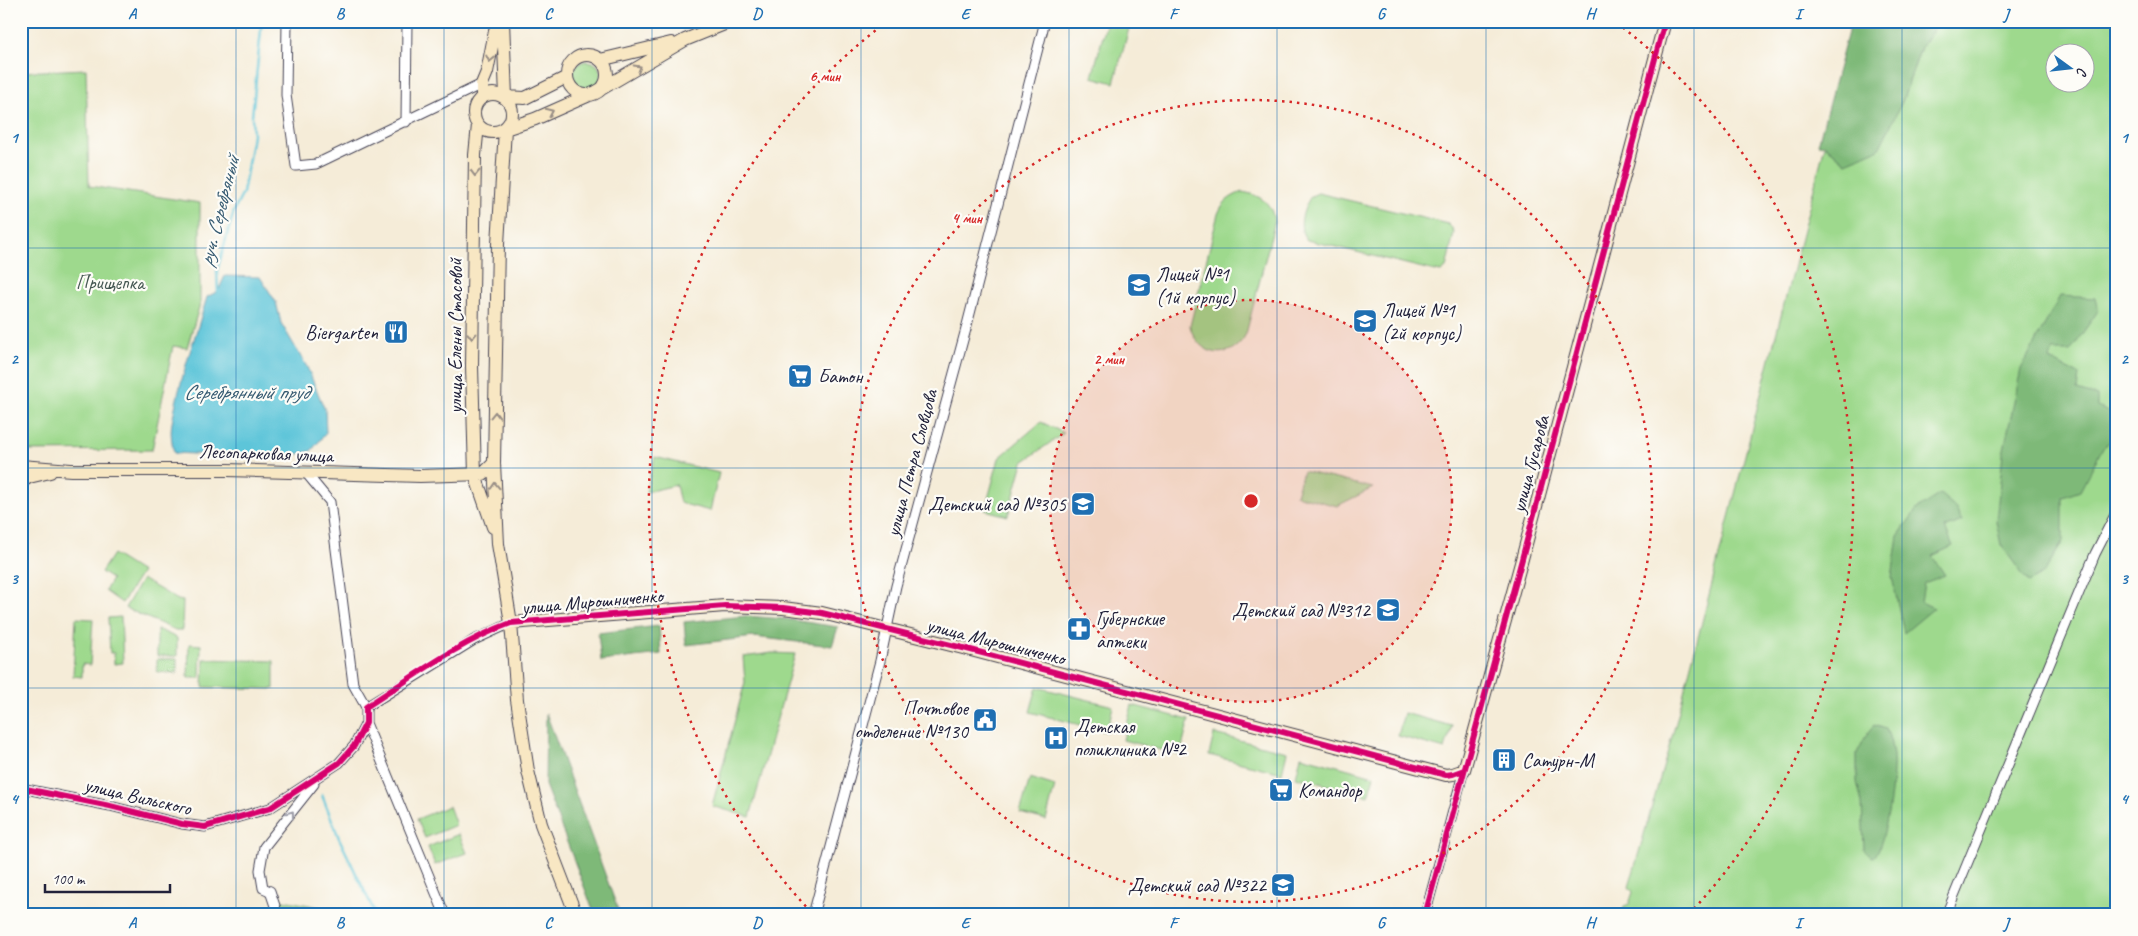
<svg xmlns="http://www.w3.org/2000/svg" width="2138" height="936" viewBox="0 0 2138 936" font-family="Caveat,sans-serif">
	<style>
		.green { fill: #9ed98d; stroke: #607e64; fill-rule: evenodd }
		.forest { fill: #7eb978; stroke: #506e5a }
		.water { fill: #5dc5d9; stroke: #40748a }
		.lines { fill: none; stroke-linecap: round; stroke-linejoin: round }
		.stream { stroke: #5dc5d9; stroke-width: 2.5 }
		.street-casing { stroke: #424053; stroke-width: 11 }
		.secondary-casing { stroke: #424053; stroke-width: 14 }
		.street { stroke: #fff; stroke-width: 9 }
		.secondary { stroke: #f8e7c3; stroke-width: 12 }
		.cycleway-casing { stroke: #fdfcf7; stroke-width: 9 }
		.cycleway { stroke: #d6006c; stroke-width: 6 }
		.oneway { stroke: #988e86 }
		.oneway2 { stroke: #9c9ca7 }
		.grid { fill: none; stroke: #1f6fb2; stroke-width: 1; stroke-opacity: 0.55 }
		.ring { fill: none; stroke: #d62828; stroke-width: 2.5; stroke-dasharray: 2.5 5 }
		.labels { text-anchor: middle; stroke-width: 4.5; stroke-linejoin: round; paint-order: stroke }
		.poi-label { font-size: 20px; fill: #22223b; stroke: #fdfcf7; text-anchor: start }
		.park-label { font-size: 20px; fill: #475954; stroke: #fdfcf7 }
		.street-label { font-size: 20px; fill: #22223b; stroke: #fdfcf7 }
		.water-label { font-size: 21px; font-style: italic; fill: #375b72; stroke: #fdfcf7 }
		.centre { fill: #d62828; stroke: #fdfcf7; stroke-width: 2.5 }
		.ring-label { font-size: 15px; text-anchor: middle; font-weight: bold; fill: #d62828; stroke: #fdfcf7; stroke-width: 4.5; stroke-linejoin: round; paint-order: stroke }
		.neatline { fill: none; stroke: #1f6fb2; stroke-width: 2 }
		.grid-label { font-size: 16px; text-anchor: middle; font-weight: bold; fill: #1f6fb2 }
	</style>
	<rect width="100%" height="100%" fill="#fdfcf7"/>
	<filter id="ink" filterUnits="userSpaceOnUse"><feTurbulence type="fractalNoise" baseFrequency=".02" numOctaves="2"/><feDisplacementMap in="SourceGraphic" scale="10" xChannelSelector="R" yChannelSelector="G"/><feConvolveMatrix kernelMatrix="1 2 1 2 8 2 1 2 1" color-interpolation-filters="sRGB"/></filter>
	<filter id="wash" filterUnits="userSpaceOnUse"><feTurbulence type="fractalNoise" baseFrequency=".0096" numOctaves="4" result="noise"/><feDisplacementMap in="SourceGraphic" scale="20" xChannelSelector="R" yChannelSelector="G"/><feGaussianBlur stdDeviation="1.12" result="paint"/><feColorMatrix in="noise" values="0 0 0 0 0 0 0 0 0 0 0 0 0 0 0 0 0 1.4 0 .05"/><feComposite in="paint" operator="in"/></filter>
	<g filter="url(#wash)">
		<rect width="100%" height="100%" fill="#f5ecd8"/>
		<path class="green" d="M 1107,21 L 1131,21 L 1114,83 L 1092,77 Z
			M 1940,21 L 2117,21 L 2117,915 L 1622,915 L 1624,906 L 1629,904 L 1633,892 L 1629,887 L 1677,719 L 1825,145 L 1846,163 L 1902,102 L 1921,47 ZM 2056,52 L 2086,52 L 2086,82 L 2056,82 Z
			M573 75a14 14 0 1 1 28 0a14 14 0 1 1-28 0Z
			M 86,69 L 89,186 L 200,203 L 200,304 L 187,348 L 173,346 L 152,450 L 21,451 L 21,72 Z
			M 1242,192 C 1261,195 1274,204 1274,225 L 1246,334 C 1231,363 1198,357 1190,326 L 1218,214 C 1223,201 1230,197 1242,192 Z
			M 1318,193 L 1448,224 L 1452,228 L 1454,233 L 1446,268 L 1441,272 L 1435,271 L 1307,240 C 1296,228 1303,209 1311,196 Z
			M 1041,422 L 1064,433 L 1023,462 L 1008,516 L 985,510 L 999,458 Z
			M 655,457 L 719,473 L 710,511 L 680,503 L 676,485 L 646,492 Z
			M 1303,471 L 1373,488 L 1337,506 L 1296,495 Z
			M 113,554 L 142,572 L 122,603 L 105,591 L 112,579 L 101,572 Z
			M 142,579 L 178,600 L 183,601 L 182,630 L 175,630 L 125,608 Z
			M 121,617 L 123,663 L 114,664 L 114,653 L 110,653 L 108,618 Z
			M 76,618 L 93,619 L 90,665 L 82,664 L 82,677 L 73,676 Z
			M 157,629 L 177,638 L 177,656 L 157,656 Z
			M 189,644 L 201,645 L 200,678 L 188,678 Z
			M 772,653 L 795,654 L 750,817 L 712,806 L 745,682 L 743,657 Z
			M 157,659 L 177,659 L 177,673 L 157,672 Z
			M 204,659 L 274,661 L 274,689 L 203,687 Z
			M 1037,687 L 1113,706 L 1107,732 L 1030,712 Z
			M 1132,705 L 1189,720 L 1180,755 L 1123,740 Z
			M 1404,713 L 1452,726 L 1445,749 L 1398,736 Z
			M 1214,734 L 1287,752 L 1282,773 L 1209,755 Z
			M 1301,756 L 1374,776 L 1368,796 L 1296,777 Z
			M 1030,778 L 1055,786 L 1046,820 L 1020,813 Z
			M 449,806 L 456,825 L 425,838 L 417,819 Z
			M 459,834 L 467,853 L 435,865 L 428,847 Z
			M 279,899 L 329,909 L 328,915 L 286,915 Z"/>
		<path class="forest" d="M 1851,21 L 1940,21 L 1921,47 L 1902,102 L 1879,149 L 1846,163 L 1825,145 L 1818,144 Z
			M 2060,296 L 2095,298 L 2098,311 L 2070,351 L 2052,351 L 2050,360 L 2079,375 L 2077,390 L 2097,396 L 2097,407 L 2113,414 L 2117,422 L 2117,436 L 2103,447 L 2080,491 L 2063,497 L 2063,541 L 2044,573 L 2028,582 L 2001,545 L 1996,521 L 2003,454 L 2021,369 Z
			M 1940,494 L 1954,506 L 1962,521 L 1945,528 L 1953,546 L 1932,556 L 1945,575 L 1924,583 L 1921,602 L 1934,608 L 1904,633 L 1892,577 L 1898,536 L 1917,509 Z
			M 746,616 L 785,619 L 838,627 L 832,646 L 754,637 L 686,645 L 684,622 Z
			M 659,626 L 661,654 L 601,661 L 598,633 Z
			M 546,713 L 620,915 L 595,915 L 545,785 Z
			M 1874,725 L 1886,729 C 1890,737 1892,747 1893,756 C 1895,773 1886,845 1874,857 L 1870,856 L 1864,850 L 1862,803 L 1857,782 L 1857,753 L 1868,732 Z"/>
		<path class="water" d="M 225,276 L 260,277 L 276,302 L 281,323 L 307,367 L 325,410 L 326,433 L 311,451 L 280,458 L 174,453 C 172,443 170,433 172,423 C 179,381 195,338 207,297 L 218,291 Z"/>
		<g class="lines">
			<path class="stream" d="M 218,294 L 217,271 L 234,211 L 243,193 L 253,135 L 252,116 L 262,21
				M 322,795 L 339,838 L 376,915"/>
		</g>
	</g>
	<g filter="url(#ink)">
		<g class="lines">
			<defs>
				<path id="street" d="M 287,21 L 286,95 L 296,166 L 316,164 L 482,84
					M 406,122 L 407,21
					M 306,473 L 330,502 L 353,684 L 366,707
					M 366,723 L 445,915
					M 21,788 L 110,806 L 182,824 L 205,827 L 270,808 L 339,763 L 354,746 L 366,723 L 366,707 L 474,640 L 511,623
					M 278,915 L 270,891 L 263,888 L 260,870 L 264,847 L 314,784
					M 813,915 L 880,661 L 896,586 L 966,329 L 1045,21
					M 1425,915 L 1464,770
					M 1946,915 L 2095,554 L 2117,511"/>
				<path id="secondary" d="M 503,21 L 506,97
					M567 75a20 20 0 1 1 40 0a20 20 0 1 1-40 0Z
					M 600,60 L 671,43
					M474 113a19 19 0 1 1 38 0a19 19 0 1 1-38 0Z
					M 482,97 L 482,84 L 487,72 L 497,21
					M 506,97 L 525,98 L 567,77
					M 478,125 L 475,155 L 472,366 L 475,475 L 493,527
					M 505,129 L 498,244 L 494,463 L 498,544 L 511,623 L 517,700 L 528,771 L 541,824 L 576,915
					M 505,129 L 535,119 L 596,92 L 685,40 L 732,21
					M 21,466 L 71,470 L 227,470 L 420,476 L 483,474 L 494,463
					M 21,482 L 29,477 L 50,472
					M 511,623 L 725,606 L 783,608 L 822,613 L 967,649 L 1446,775 L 1453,774 L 1464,770 L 1522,559 L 1665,21"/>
			</defs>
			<use href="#street" class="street-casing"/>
			<use href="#secondary" class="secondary-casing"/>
			<use href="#street" class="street"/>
			<use href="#secondary" class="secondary"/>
			<defs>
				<path id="cycleway" d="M 21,788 L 110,806 L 182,824 L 205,827 L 270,808 L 339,763 L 354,746 L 366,723 L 366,707 C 413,677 459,642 511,623 L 725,606 L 783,608 L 822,613 L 967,649 L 1446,775 L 1453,774 L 1464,770
					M 1425,915 L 1522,559 L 1665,21"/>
			</defs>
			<use href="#cycleway" class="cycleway-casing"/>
			<use href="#cycleway" class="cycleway"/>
		</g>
		<defs><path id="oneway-chevron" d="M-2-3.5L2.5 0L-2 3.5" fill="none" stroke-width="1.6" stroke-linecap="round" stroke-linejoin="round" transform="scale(1.25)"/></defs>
		<g class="oneway">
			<use href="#oneway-chevron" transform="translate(490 59) rotate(102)"/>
			<use href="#oneway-chevron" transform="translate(638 68) rotate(-30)"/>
			<use href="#oneway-chevron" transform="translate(550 112) rotate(-24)"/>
			<use href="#oneway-chevron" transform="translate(475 173) rotate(91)"/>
			<use href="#oneway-chevron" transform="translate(472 336) rotate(91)"/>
			<use href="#oneway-chevron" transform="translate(495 415) rotate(-89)"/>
			<use href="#oneway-chevron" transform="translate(495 486) rotate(-93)"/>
		</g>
		<use class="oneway2" href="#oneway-chevron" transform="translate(291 814) rotate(-53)"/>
	</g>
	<path class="grid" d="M 236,21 L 236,915M 444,21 L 444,915M 652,21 L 652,915M 861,21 L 861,915M 1069,21 L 1069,915M 1277,21 L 1277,915M 1486,21 L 1486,915M 1694,21 L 1694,915M 1902,21 L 1902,915M 21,248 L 2117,248M 21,468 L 2117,468M 21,688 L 2117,688"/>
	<circle cx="1251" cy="501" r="201" fill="#d62828" fill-opacity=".12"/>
	<g class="ring">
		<circle cx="1251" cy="501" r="201"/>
		<circle cx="1251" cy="501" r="401"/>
		<path d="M811 912A602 602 0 0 1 885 23M1617 23A602 602 0 0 1 1691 912"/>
	</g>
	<defs>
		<symbol id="school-square" viewBox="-11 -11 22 22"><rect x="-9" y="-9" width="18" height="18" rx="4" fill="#1f6fb2" stroke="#fdfcf7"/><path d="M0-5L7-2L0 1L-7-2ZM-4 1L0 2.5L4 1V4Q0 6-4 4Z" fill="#fff"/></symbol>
		<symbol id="restaurant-square" viewBox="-11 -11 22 22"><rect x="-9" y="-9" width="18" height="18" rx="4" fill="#1f6fb2" stroke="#fdfcf7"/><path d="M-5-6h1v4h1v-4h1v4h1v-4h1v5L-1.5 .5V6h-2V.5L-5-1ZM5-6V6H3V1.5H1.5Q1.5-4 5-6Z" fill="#fff"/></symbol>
		<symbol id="supermarket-square" viewBox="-11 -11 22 22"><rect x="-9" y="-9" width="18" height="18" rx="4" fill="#1f6fb2" stroke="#fdfcf7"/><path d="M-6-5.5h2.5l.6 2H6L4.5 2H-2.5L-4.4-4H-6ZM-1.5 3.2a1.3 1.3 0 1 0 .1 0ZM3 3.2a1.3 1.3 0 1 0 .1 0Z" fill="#fff"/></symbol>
		<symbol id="pharmacy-square" viewBox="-11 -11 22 22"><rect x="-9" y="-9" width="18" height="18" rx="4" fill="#1f6fb2" stroke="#fdfcf7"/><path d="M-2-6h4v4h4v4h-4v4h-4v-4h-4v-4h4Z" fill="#fff"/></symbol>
		<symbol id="civic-square" viewBox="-11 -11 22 22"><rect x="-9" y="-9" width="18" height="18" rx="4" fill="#1f6fb2" stroke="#fdfcf7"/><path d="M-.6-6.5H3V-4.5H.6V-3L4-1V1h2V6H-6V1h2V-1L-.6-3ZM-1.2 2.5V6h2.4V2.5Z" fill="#fff"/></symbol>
		<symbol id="hospital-square" viewBox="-11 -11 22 22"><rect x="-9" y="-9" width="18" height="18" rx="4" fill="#1f6fb2" stroke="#fdfcf7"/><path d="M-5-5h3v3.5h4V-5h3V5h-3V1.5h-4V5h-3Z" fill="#fff"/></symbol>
		<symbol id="building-square" viewBox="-11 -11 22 22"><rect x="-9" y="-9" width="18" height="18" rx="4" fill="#1f6fb2" stroke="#fdfcf7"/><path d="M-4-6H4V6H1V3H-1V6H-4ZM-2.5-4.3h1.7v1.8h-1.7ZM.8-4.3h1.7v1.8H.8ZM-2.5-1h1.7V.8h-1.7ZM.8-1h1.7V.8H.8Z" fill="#fff"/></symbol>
	</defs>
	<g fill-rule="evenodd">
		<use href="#school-square" x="1125" y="271" width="28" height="28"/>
		<use href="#school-square" x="1351" y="307" width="28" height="28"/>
		<use href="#restaurant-square" x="382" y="318" width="28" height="28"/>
		<use href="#supermarket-square" x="786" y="362" width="28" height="28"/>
		<use href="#school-square" x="1069" y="490" width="28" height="28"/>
		<use href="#school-square" x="1374" y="596" width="28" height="28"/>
		<use href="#pharmacy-square" x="1065" y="615" width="28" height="28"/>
		<use href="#civic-square" x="971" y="706" width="28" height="28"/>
		<use href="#hospital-square" x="1042" y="724" width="28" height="28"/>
		<use href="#building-square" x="1490" y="746" width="28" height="28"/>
		<use href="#supermarket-square" x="1267" y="776" width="28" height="28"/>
		<use href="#school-square" x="1269" y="871" width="28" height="28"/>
	</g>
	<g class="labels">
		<g class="poi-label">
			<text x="1156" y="281">Лицей №1<tspan x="1156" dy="23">(1й корпус)</tspan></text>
			<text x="1382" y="317">Лицей №1<tspan x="1382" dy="23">(2й корпус)</tspan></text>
			<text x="378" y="339" text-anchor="end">Biergarten</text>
			<text x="818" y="383">Батон</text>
			<text x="1066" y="511" text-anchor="end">Детский сад №305</text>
			<text x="1370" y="617" text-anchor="end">Детский сад №312</text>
			<text x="1096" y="625">Губернские<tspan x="1096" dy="23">аптеки</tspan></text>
			<text x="968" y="715" text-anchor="end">Почтовое<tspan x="968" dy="23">отделение №130</tspan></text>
			<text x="1074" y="733">Детская<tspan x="1074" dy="23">поликлиника №2</tspan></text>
			<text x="1522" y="767">Сатурн-М</text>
			<text x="1298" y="797">Командор</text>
			<text x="1266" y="892" text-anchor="end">Детский сад №322</text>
		</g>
		<g class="park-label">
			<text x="110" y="289">Прищепка</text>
		</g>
		<g class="street-label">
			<text transform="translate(455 336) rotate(-90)" y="7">улица Елены Стасовой</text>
			<text transform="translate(266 453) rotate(2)" y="7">Лесопарковая улица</text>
			<text transform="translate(911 463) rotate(-75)" y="7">улица Петра Словцова</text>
			<text transform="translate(1530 464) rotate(-75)" y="7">улица Гусарова</text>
			<text transform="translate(592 601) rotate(-5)" y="7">улица Мирошниченко</text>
			<text transform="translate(996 641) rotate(14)" y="7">улица Мирошниченко</text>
			<text transform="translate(138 796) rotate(13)" y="7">улица Вильского</text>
		</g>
		<g class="water-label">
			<text transform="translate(219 211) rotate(-76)" y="7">руч. Серебряный</text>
			<text x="246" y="399">Серебрянный пруд</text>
		</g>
	</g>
	<circle cx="1251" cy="501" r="8" class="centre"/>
	<g class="ring-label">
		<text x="825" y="81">6 мин</text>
		<text x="967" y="223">4 мин</text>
		<text x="1109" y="364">2 мин</text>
	</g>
	<rect width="2138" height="936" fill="none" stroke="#fdfcf7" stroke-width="55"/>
	<g transform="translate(2070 68) rotate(105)"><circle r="24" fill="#fdfcf7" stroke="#a5a5ac"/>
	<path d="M0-4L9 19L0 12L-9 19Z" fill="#1f6fb2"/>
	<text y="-8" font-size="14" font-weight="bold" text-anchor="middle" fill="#22223b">С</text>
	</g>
	<path d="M45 884v8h125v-8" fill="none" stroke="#22223b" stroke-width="2.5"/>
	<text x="52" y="884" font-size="15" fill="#22223b" stroke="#fdfcf7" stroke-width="4" paint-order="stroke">100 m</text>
	<rect x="28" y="28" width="2082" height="880" class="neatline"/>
	<g class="grid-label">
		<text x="132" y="19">A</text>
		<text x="340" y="19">B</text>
		<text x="548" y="19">C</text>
		<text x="757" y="19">D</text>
		<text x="965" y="19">E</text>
		<text x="1173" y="19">F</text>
		<text x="1381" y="19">G</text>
		<text x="1590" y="19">H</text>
		<text x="1798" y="19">I</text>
		<text x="2006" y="19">J</text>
		<text x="14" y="143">1</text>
		<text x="2124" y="143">1</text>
		<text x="14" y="364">2</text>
		<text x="2124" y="364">2</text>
		<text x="14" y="584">3</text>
		<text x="2124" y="584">3</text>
		<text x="14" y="804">4</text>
		<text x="2124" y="804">4</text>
		<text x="132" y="928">A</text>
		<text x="340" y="928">B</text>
		<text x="548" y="928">C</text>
		<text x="757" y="928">D</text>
		<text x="965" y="928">E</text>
		<text x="1173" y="928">F</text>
		<text x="1381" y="928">G</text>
		<text x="1590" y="928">H</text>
		<text x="1798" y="928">I</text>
		<text x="2006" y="928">J</text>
	</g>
</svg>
